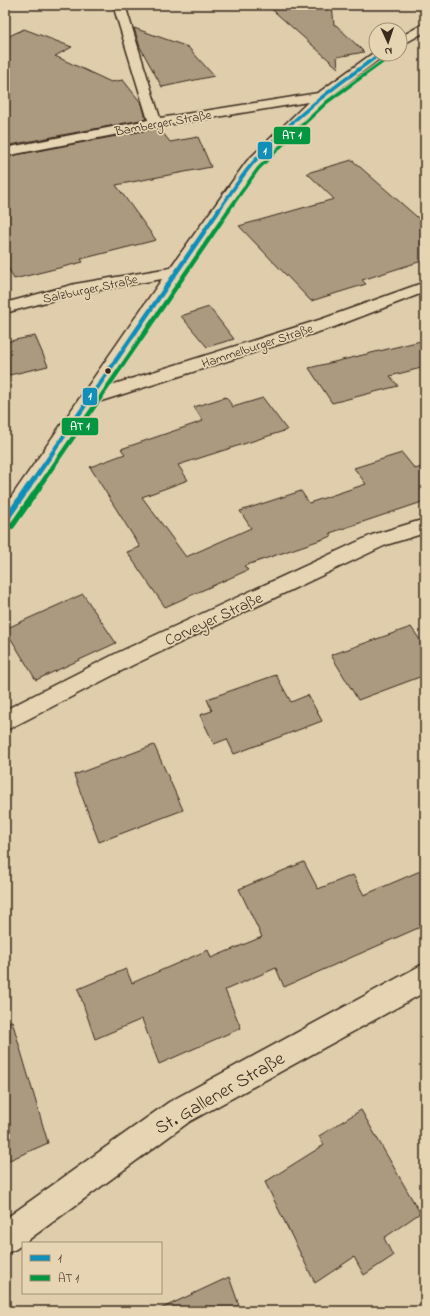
<svg xmlns="http://www.w3.org/2000/svg" width="430" height="1316" viewBox="0 0 430 1316" font-family="'Indie Flower',sans-serif">
	<style>
		.building { fill: #ac9a80; stroke: #3b2a1e }
		.lines { fill: none; stroke-linecap: round; stroke-linejoin: round }
		.street-casing { stroke: #3b2a1e; stroke-width: 3 }
		.street { fill: #e6d4b2; fill-rule: evenodd }
		.bus-1-far2-casing { stroke: #e6d4b2; stroke-width: 5.5 }
		.bus-1-far1-casing { stroke: #e6d4b2; stroke-width: 7 }
		.bus-1-casing { stroke: #e6d4b2; stroke-width: 9 }
		.bus-2-far2-casing { stroke: #e6d4b2; stroke-width: 5.5 }
		.bus-2-far1-casing { stroke: #e6d4b2; stroke-width: 7 }
		.bus-2-casing { stroke: #e6d4b2; stroke-width: 9 }
		.bus-1-far2 { stroke: #118fb8; stroke-width: 3.5 }
		.bus-1-far1 { stroke: #118fb8; stroke-width: 4.5 }
		.bus-1 { stroke: #118fb8; stroke-width: 6 }
		.bus-2-far2 { stroke: #059641; stroke-width: 3.5 }
		.bus-2-far1 { stroke: #059641; stroke-width: 4.5 }
		.bus-2 { stroke: #059641; stroke-width: 6 }
		.bus-dot { fill: #3b2a1e; stroke: #e6d4b2; stroke-width: 1.5 }
		.labels { text-anchor: middle; stroke-width: 3.5; stroke-linejoin: round; paint-order: stroke }
		.far-street-label { font-size: 13px; fill: #3b2a1e; stroke: #e6d4b2 }
		.street-label { font-size: 16px; fill: #3b2a1e; stroke: #e6d4b2 }
		.near-street-label { font-size: 19px; fill: #3b2a1e; stroke: #e6d4b2 }
		.line-badge { stroke: #e6d4b2; stroke-width: 1.5 }
		.badge-label { font-size: 11px; text-anchor: middle; font-weight: bold; fill: #fff }
	</style>
	<rect width="100%" height="100%" fill="#dfcdac"/>
	<filter id="ink" filterUnits="userSpaceOnUse"><feTurbulence type="fractalNoise" baseFrequency=".025" numOctaves="2"/><feDisplacementMap in="SourceGraphic" scale="8" xChannelSelector="R" yChannelSelector="G"/><feConvolveMatrix kernelMatrix="1 2 1 2 8 2 1 2 1" color-interpolation-filters="sRGB"/></filter>
	<g filter="url(#ink)">
		<path class="building" d="M 267,5 L 332,5 L 334,25 L 336,25 L 364,52 L 337,57 L 338,68 Z
			M 134,28 L 188,47 L 214,76 L 162,87 L 140,47 Z
			M 24,29 L 72,47 L 55,56 L 111,82 L 123,80 L 142,104 L 146,119 L 5,146 L 5,38 Z
			M 159,128 L 170,142 L 198,137 L 211,167 L 116,185 L 156,240 L 81,259 L 83,262 L 14,279 L 5,262 L 5,157 Z
			M 352,160 L 425,224 L 425,260 L 362,280 L 366,284 L 311,301 L 239,226 L 334,199 L 307,173 Z
			M 209,307 L 234,339 L 207,347 L 181,316 Z
			M 35,336 L 48,366 L 5,376 L 5,342 Z
			M 425,340 L 425,367 L 390,376 L 398,386 L 332,403 L 309,368 Z
			M 226,397 L 233,407 L 263,398 L 287,430 L 178,465 L 188,480 L 142,497 L 186,557 L 251,528 L 240,511 L 301,491 L 309,503 L 366,484 L 354,468 L 402,453 L 415,469 L 425,466 L 425,501 L 330,533 L 332,536 L 244,566 L 248,570 L 165,607 L 127,552 L 140,547 L 90,467 L 125,454 L 121,449 L 203,421 L 194,407 Z
			M 83,594 L 116,643 L 36,680 L 5,629 Z
			M 411,627 L 425,647 L 425,675 L 358,700 L 331,655 Z
			M 276,675 L 291,702 L 308,695 L 322,721 L 234,754 L 227,739 L 214,744 L 200,715 L 212,711 L 207,699 Z
			M 154,745 L 183,810 L 99,842 L 74,775 Z
			M 304,862 L 318,889 L 353,875 L 364,895 L 425,869 L 425,925 L 284,987 L 276,968 L 225,990 L 241,1028 L 159,1064 L 142,1019 L 95,1039 L 78,989 L 126,969 L 132,983 L 208,950 L 211,958 L 262,937 L 239,889 Z
			M 12,1021 L 48,1143 L 5,1162 L 5,1022 Z
			M 361,1110 L 420,1213 L 384,1238 L 393,1256 L 364,1275 L 354,1257 L 315,1283 L 265,1182 L 324,1145 L 319,1136 Z
			M 229,1277 L 241,1311 L 156,1311 Z"/>
		<g class="lines">
			<defs>
				<path id="street" d="M 113,5 L 125,5 L 160,118 L 318,93 L 376,51 L 376,54 L 386,54 L 327,99 L 292,131 L 257,167 L 182,273 L 105,387 L 322,319 L 425,282 L 425,292 L 334,327 L 95,403 L 12,526 L 5,528 L 5,506 L 162,279 L 76,294 L 5,313 L 5,303 L 75,284 L 170,268 L 247,161 L 308,102 L 155,127 L 5,156 L 5,148 L 148,120 Z
					M 425,23 L 425,32 L 400,46 L 400,37 Z
					M 425,519 L 425,533 L 386,545 L 133,665 L 5,731 L 5,710 L 117,653 L 372,535 Z
					M 425,963 L 425,992 L 189,1122 L 16,1249 L 5,1254 L 5,1219 L 169,1102 Z"/>
			</defs>
			<use href="#street" class="street-casing"/>
			<use href="#street" class="street"/>
			<defs>
				<path id="bus-1-far2" d="M 218,211 C 229,196 240,178 252,164 C 289,120 334,87 380,54"/>
				<path id="bus-1-far1" d="M 29,487 L 219,210"/>
				<path id="bus-1" d="M 5,521 L 29,486"/>
				<path id="bus-2-far2" d="M 228,211 L 258,169 L 293,134 L 327,102 L 385,60"/>
				<path id="bus-2-far1" d="M 39,487 L 229,210"/>
				<path id="bus-2" d="M 12,526 L 40,486"/>
			</defs>
			<use href="#bus-1-far2" class="bus-1-far2-casing"/>
			<use href="#bus-1-far1" class="bus-1-far1-casing"/>
			<use href="#bus-1" class="bus-1-casing"/>
			<use href="#bus-2-far2" class="bus-2-far2-casing"/>
			<use href="#bus-2-far1" class="bus-2-far1-casing"/>
			<use href="#bus-2" class="bus-2-casing"/>
			<use href="#bus-1-far2" class="bus-1-far2"/>
			<use href="#bus-1-far1" class="bus-1-far1"/>
			<use href="#bus-1" class="bus-1"/>
			<use href="#bus-2-far2" class="bus-2-far2"/>
			<use href="#bus-2-far1" class="bus-2-far1"/>
			<use href="#bus-2" class="bus-2"/>
		</g>
	</g>
	<circle class="bus-dot" cx="108" cy="371" r="3.5"/>
	<g class="labels">
		<g class="far-street-label">
			<text transform="translate(163 122) rotate(-10)" y="5">Bamberger Straße</text>
			<text transform="translate(90 288) rotate(-12)" y="5">Salzburger Straße</text>
			<text transform="translate(257 345) rotate(-18)" y="5">Hammelburger Straße</text>
		</g>
		<g class="street-label">
			<text transform="translate(213 618) rotate(-25)" y="6">Corveyer Straße</text>
		</g>
		<g class="near-street-label">
			<text transform="translate(219 1092) rotate(-30)" y="7">St. Gallener Straße</text>
		</g>
	</g>
	<g class="line-badge">
		<rect x="273" y="126" width="38" height="19" rx="4" fill="#059641"/>
		<rect x="257" y="141" width="16" height="19" rx="4" fill="#118fb8"/>
		<rect x="82" y="387" width="16" height="19" rx="4" fill="#118fb8"/>
		<rect x="61" y="417" width="38" height="19" rx="4" fill="#059641"/>
	</g>
	<g class="badge-label">
		<text x="292" y="139">AT 1</text>
		<text x="265" y="155">1</text>
		<text x="90" y="400">1</text>
		<text x="80" y="430">AT 1</text>
	</g>
	<rect width="430" height="1316" fill="none" stroke="#e6d4b2" stroke-width="20"/>
	<rect x="10" y="10" width="410" height="1296" fill="none" stroke="#3b2a1e" stroke-width="1.5" filter="url(#ink)"/>
	<rect x="22" y="1242" width="140" height="52" fill="#e6d4b2" stroke="#a29077"/>
	<rect x="30" y="1255" width="20" height="6" fill="#118fb8" stroke="#a29077"/>
	<text x="58" y="1262" font-size="12" fill="#3b2a1e">1</text>
	<rect x="30" y="1275" width="20" height="6" fill="#059641" stroke="#a29077"/>
	<text x="58" y="1282" font-size="12" fill="#3b2a1e">AT 1</text>
	<g transform="translate(388 42) rotate(177)"><circle r="19" fill="#e6d4b2" stroke="#a29077"/>
	<path d="M0-3L7 15L0 10L-7 15Z" fill="#3b2a1e"/>
	<text y="-6" font-size="11" font-weight="bold" text-anchor="middle" fill="#3b2a1e">N</text>
	</g>
</svg>
